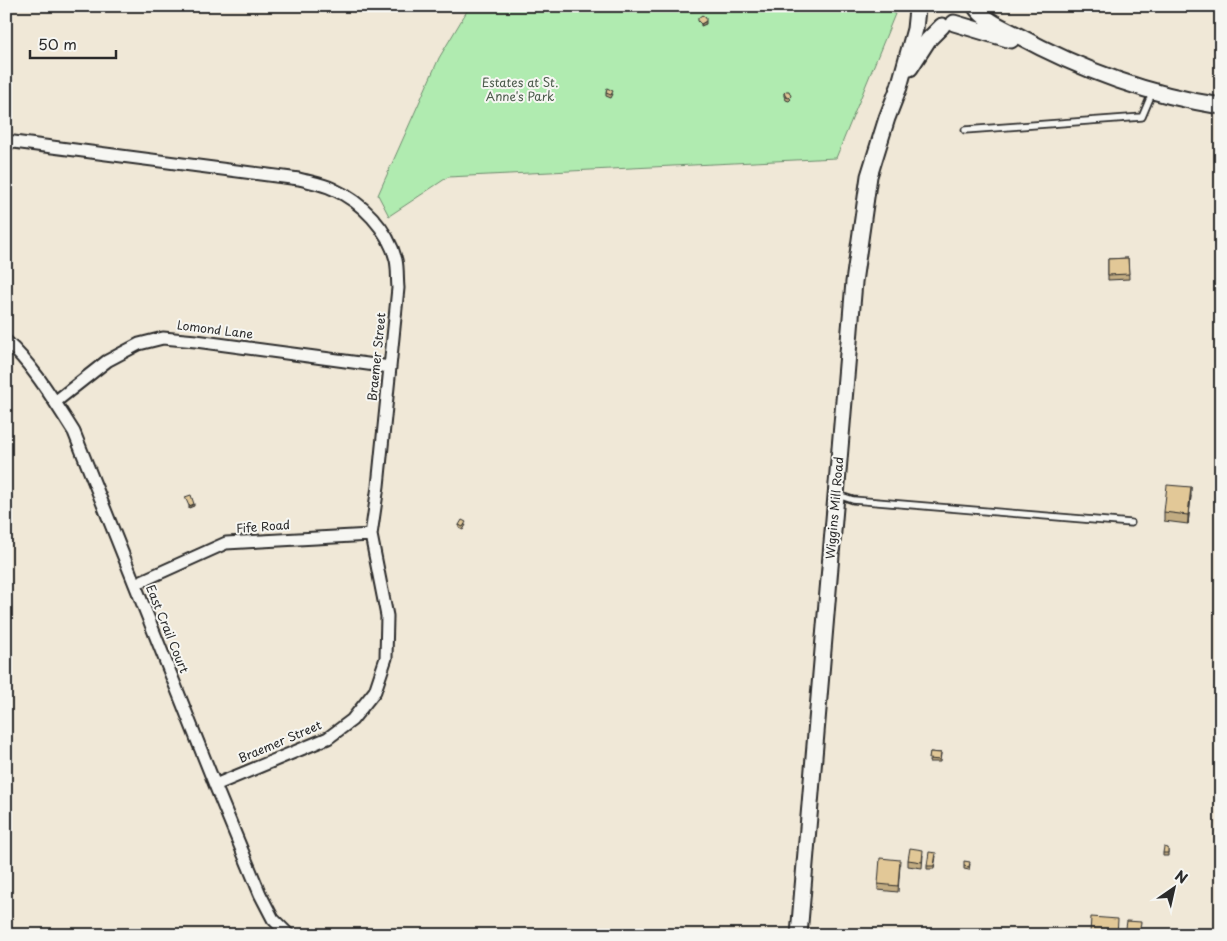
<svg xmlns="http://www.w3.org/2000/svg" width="1227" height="941" viewBox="0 0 1227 941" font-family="'Playpen Sans',sans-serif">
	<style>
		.green { fill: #b0ebb0; stroke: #6e8b6e }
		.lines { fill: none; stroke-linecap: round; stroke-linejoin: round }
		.lane-casing { stroke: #2b2b2b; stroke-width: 9 }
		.street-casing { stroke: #2b2b2b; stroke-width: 15 }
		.secondary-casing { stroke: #2b2b2b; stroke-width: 19 }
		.lane { stroke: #f6f6f2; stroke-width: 5.5 }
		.street { stroke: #f6f6f2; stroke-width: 11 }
		.secondary { stroke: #f6f6f2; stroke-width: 15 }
		.wall { fill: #c2ac82; stroke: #2b2b2b }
		.shaded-wall { fill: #9e8c6a; stroke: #2b2b2b }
		.building { fill: #e2c897; stroke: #2b2b2b }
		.labels { text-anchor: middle; stroke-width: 4; stroke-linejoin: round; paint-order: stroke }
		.park-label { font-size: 12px; fill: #4c5b4c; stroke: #f6f6f2 }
		.street-label { font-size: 12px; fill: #2b2b2b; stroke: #f6f6f2 }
	</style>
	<rect width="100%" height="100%" fill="#f0e8d7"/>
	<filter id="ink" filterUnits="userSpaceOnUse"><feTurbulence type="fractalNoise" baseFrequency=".02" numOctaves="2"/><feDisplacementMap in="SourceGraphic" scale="10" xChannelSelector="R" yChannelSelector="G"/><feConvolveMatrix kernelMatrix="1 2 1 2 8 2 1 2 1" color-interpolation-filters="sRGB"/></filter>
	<g filter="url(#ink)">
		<path class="green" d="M 470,6 L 885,6 L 895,14 L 836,158 L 448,177 L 389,216 L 378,195 L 439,58 Z"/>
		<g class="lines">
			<defs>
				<path id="lane" d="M 965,130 L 1142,117 L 1153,91
					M 838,495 L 853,500 L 1131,523"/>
				<path id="street" d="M 6,141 L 299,179 C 310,182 323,184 333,189 C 362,202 388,229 396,260 C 398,269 397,279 398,288 L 378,486 L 371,535 L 387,616 L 386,658 L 375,691 L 352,720 L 328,738 L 215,785
					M 6,341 C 34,366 54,401 74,432 L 215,785 L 260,894 L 273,919 L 289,935
					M 55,402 L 107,361 L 139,344 L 163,338 L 196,341 L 390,367
					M 135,584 L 226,543 L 371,535"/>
				<path id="secondary" d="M 975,6 C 984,20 1001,27 1015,34 C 1079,69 1149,95 1221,106
					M 954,23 L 1011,40
					M 910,68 L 928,40 L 942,26
					M 799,935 L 854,282 L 869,176 L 887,118 L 899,87 L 915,29 L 917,9"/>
			</defs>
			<use href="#lane" class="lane-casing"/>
			<use href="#street" class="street-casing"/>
			<use href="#secondary" class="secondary-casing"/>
			<use href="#lane" class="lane"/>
			<use href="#street" class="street"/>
			<use href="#secondary" class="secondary"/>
		</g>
		<path class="wall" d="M 606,93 L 613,94 L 611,98 L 606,96 Z
			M 784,93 L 791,99 L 789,101 L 786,100 L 784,96 Z
			M 1128,258 L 1129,279 L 1108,280 L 1108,259 Z
			M 1191,496 L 1188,524 L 1164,521 L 1164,512 Z
			M 459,525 L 466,525 L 463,530 L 459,528 Z
			M 930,752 L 941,753 L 940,762 L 929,762 Z
			M 1168,848 L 1168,856 L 1163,856 L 1163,853 Z
			M 923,855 L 922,868 L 908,866 L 908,860 Z
			M 936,856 L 934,869 L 927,869 L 927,866 Z
			M 970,864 L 969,870 L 964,869 L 964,866 Z
			M 900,865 L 898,892 L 878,890 L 878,884 Z"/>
		<path class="shaded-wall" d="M 706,21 L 706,24 L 701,26 L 701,24 Z
			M 1191,487 L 1191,496 L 1188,524 L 1188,515 Z
			M 194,504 L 194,506 L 189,508 L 189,506 Z"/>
		<path class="building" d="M 702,15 L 706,18 L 706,21 L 701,24 L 698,21 L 698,18 Z
			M 607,88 L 613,91 L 611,95 L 606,93 Z
			M 786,91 L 789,91 L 791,96 L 789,98 L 786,97 L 784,93 Z
			M 1128,258 L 1129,274 L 1108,275 L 1108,259 Z
			M 1167,485 L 1191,487 L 1188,515 L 1164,512 Z
			M 191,495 L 194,504 L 189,506 L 185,497 Z
			M 462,520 L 466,522 L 463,527 L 459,525 Z
			M 930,752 L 941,753 L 940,760 L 929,759 Z
			M 1164,847 L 1168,848 L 1168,853 L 1163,853 Z
			M 910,848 L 923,850 L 922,862 L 908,860 Z
			M 929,852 L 936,853 L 934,866 L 927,866 Z
			M 880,858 L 900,860 L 898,886 L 878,884 Z
			M 964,861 L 970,862 L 969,867 L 964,866 Z
			M 1091,917 L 1118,919 L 1117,935 L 1090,934 Z
			M 1127,921 L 1141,922 L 1139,935 L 1125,935 Z"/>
	</g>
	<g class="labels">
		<g class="park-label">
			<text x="520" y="87">Estates at St.<tspan x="520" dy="14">Anne's Park</tspan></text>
		</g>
		<g class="street-label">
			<text transform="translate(215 330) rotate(7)" y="4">Lomond Lane</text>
			<text transform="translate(377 357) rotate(-84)" y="4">Braemer Street</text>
			<text transform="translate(835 508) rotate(-85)" y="4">Wiggins Mill Road</text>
			<text transform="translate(263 527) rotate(-4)" y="4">Fife Road</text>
			<text transform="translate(167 629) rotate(68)" y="4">East Crail Court</text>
			<text transform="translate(280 742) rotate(-23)" y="4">Braemer Street</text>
		</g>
	</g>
	<rect width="1227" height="941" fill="none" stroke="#f6f6f2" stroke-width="25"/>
	<rect x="12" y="12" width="1202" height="916" fill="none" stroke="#2b2b2b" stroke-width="2" filter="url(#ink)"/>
	<g transform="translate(1174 888) rotate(34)" stroke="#f6f6f2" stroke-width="4" paint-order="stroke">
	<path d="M0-4L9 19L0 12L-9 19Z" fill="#2b2b2b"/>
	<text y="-8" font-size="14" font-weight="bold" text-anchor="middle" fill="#2b2b2b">N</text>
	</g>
	<path d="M30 50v8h86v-8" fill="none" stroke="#2b2b2b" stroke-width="2.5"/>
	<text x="38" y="50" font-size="15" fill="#2b2b2b" stroke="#f6f6f2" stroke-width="4" paint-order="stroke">50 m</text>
</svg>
